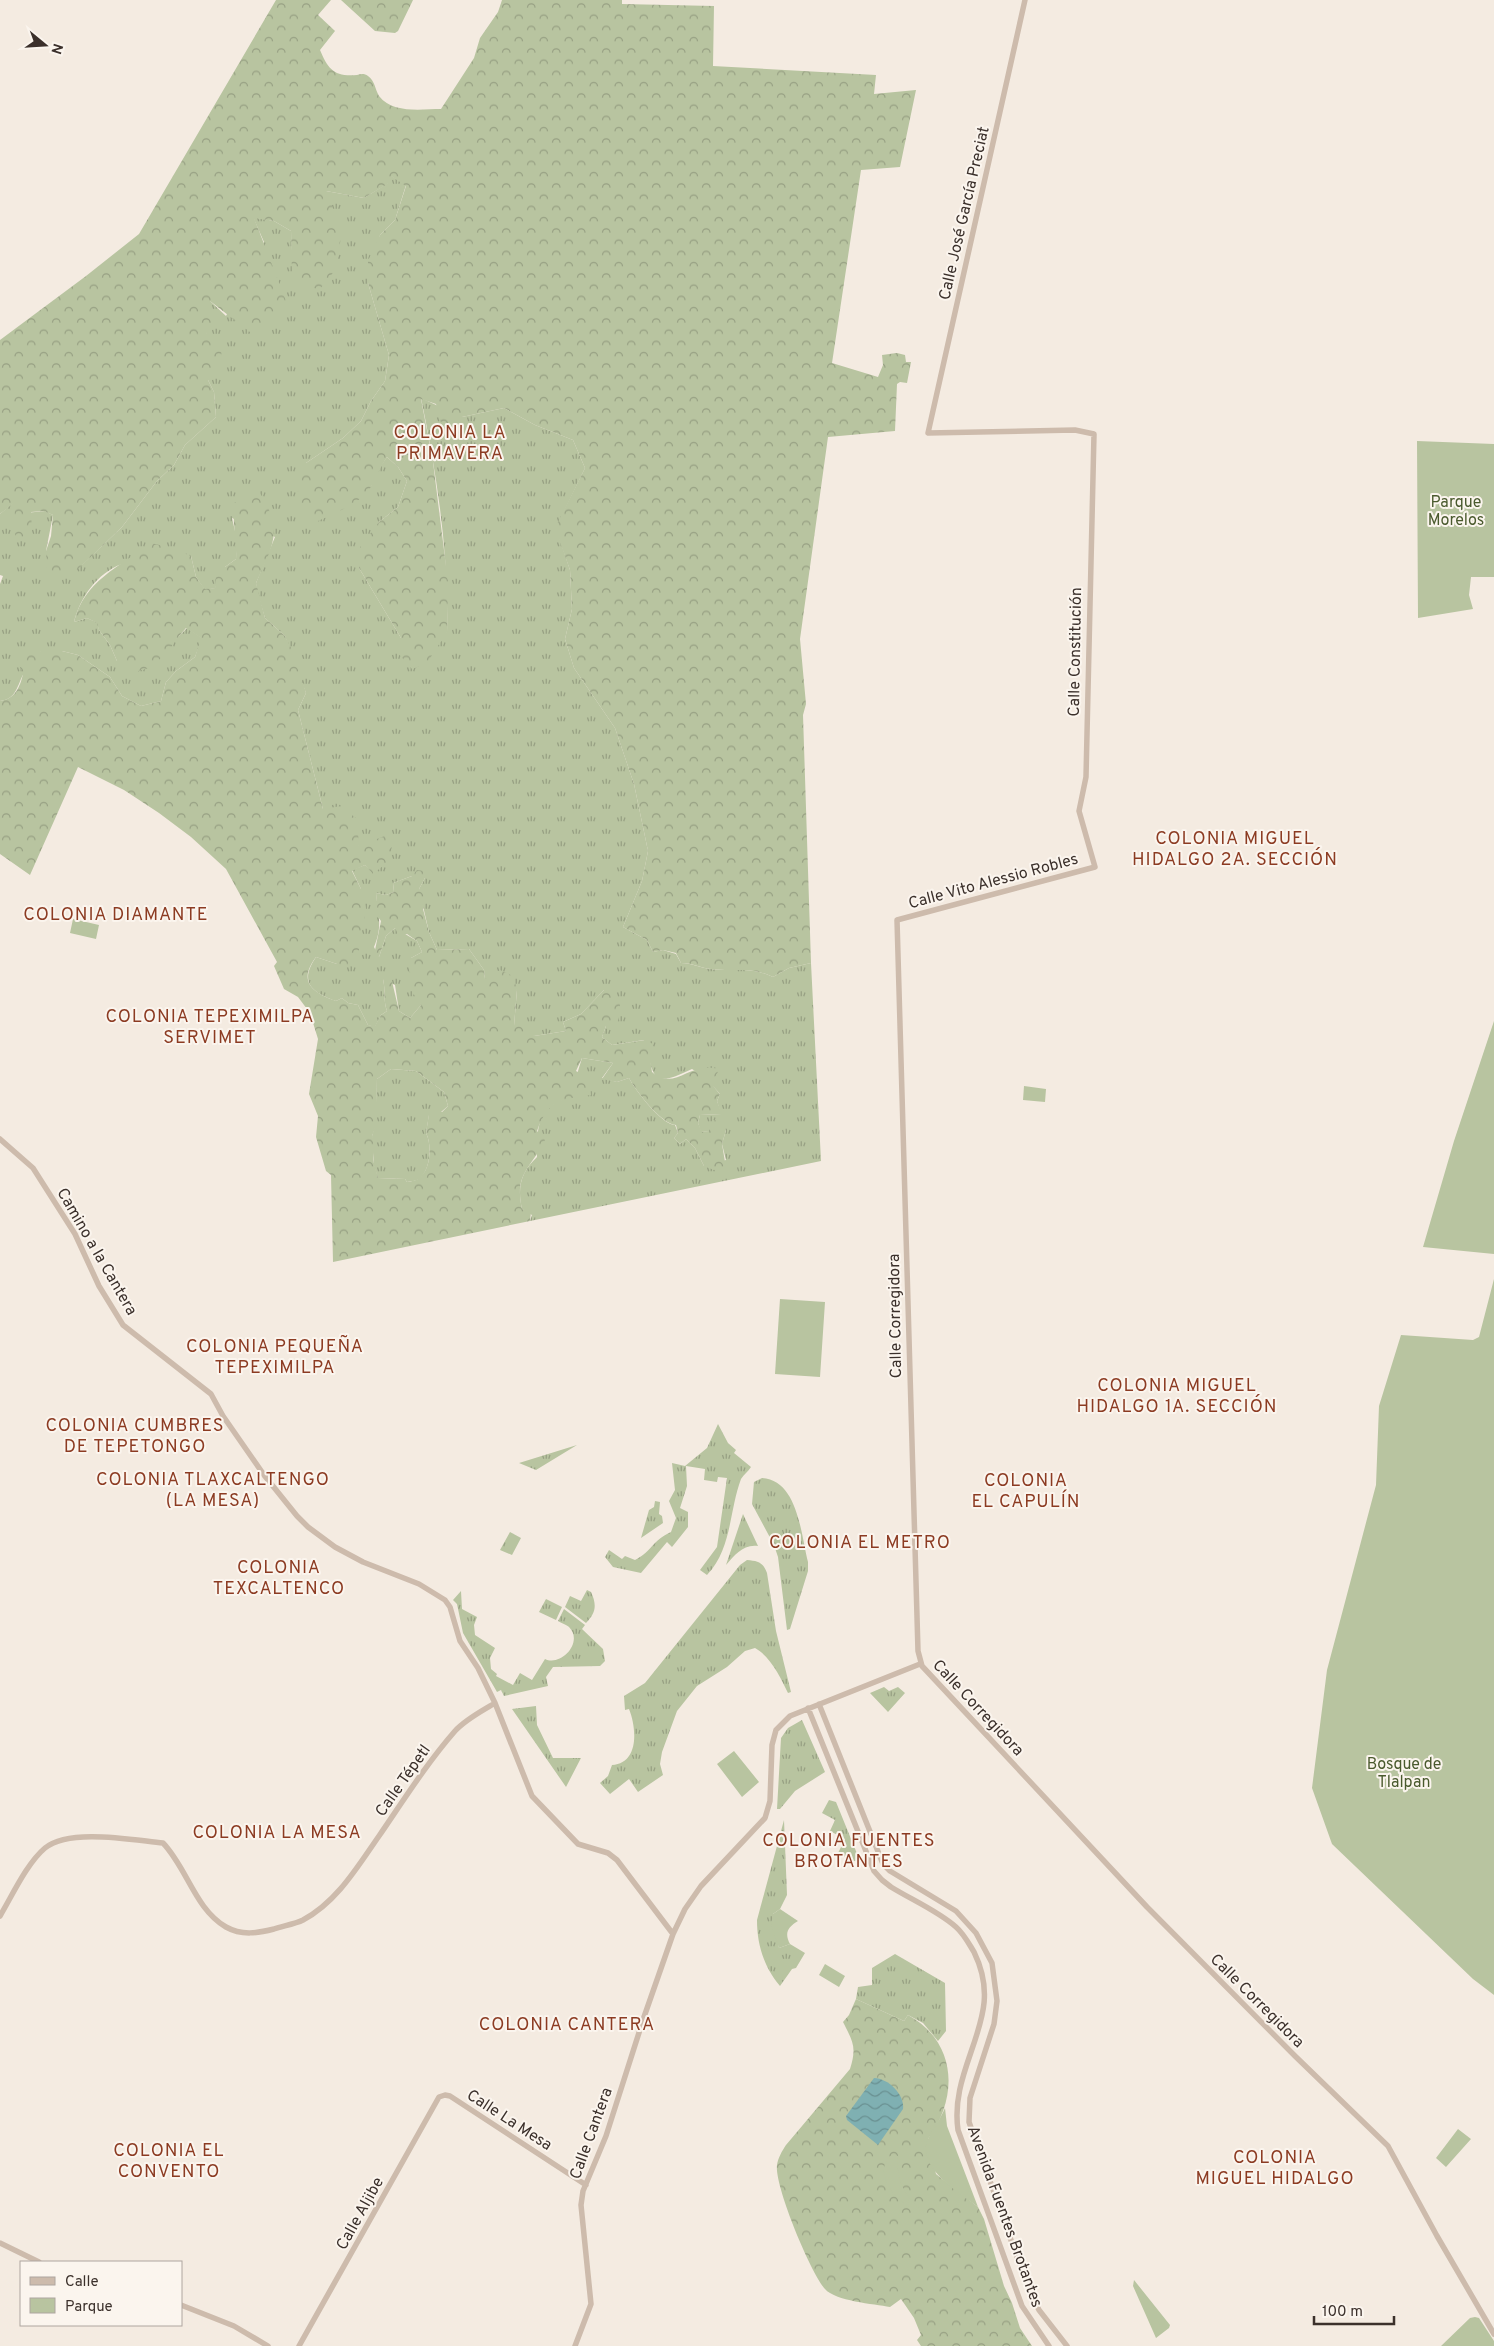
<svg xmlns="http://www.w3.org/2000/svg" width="1494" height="2346" viewBox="0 0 1494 2346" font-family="Overpass,sans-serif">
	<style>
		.grass { fill: url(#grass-tufts) }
		.forest { fill: url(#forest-crowns); fill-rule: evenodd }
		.park { fill: #b8c4a0 }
		.water { fill: url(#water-waves) }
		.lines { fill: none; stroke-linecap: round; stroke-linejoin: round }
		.minor { stroke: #cdbbac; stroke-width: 5.5 }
		.labels { text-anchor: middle; stroke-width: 4; stroke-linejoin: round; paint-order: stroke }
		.street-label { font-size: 16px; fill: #3b302b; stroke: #fbf5ee }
		.park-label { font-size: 16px; fill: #4a5a2e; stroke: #fbf5ee }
		.neighbourhood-label { font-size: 18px; letter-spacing: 1px; fill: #8c3b22; stroke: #fbf5ee }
	</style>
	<defs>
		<pattern id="grass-tufts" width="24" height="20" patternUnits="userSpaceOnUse" patternTransform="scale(1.25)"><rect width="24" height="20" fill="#b8c4a0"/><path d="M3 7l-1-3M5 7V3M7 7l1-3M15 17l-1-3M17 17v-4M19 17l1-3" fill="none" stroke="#97a083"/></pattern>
		<pattern id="forest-crowns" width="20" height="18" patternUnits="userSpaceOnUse" patternTransform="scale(1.25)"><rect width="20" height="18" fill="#b8c4a0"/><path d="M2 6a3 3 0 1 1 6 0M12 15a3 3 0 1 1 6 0" fill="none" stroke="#97a083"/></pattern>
		<pattern id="water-waves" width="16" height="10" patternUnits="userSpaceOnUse" patternTransform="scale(1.25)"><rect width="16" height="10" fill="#7fb0b2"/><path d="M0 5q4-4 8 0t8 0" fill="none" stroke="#699091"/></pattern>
	</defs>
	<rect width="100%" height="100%" fill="#f4ebe1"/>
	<path class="grass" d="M 390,175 L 406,185 L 395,220 L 380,235 L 368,283 L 389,355 L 385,381 L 371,401 L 361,421 L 343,438 L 306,463 L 371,486 L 375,474 L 387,457 L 398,467 L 407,481 L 398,507 L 379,522 L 359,568 L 401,638 L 447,632 C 449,554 437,475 421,398 L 462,417 L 504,408 L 535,425 L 573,440 L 585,468 L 556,528 L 570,570 L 572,609 L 565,639 L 574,668 L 615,728 L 634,784 L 648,851 L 642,881 L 623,927 L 647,940 L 653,952 L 663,950 L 676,954 L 681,963 C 692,963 701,968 711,969 C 735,972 750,966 773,977 L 789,968 L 811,963 L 821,1161 L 530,1221 L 532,1215 L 522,1209 C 517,1187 521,1172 537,1157 C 537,1127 537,1106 570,1097 L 582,1058 L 613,1063 L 602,1078 L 617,1082 L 629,1078 C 636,1091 661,1124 675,1125 L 678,1133 L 674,1138 L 680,1144 L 686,1139 L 695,1148 L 704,1166 L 726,1160 L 722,1144 L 726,1130 L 701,1132 L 698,1123 L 700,1115 L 721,1114 L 717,1101 L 720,1094 L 712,1085 L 711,1081 L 692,1069 C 649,1090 655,1076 644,1040 L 612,1045 L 602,1037 L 606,1026 L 604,990 L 581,1014 L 563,1022 L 566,1031 L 534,1036 L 514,1026 L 517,990 L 485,979 L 484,970 L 469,949 L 437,950 L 429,932 L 419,889 L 425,878 L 412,876 L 393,883 L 394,892 L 386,895 L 376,893 C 378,914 383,926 374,947 L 379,957 L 386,936 L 395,928 L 417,941 L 422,952 L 411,958 L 418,975 L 421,1005 L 410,1018 L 399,1011 L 395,985 L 383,979 C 386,992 383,1000 387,1011 L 381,1015 L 375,1027 L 368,1025 L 358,1005 L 348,1003 L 342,998 L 336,1001 C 311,992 299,982 316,957 L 337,964 L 361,889 L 352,870 L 365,865 L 374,873 L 359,846 L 323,809 L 298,710 L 306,693 L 285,636 L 265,618 L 257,591 L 256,583 L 275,537 L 232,518 L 237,540 L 236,559 L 225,567 L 215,588 L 205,590 L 196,577 L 191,556 C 173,558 137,559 122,564 C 97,573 80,598 74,622 L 87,618 L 98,623 L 99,630 L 110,645 L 117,661 L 173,642 L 187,628 L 202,638 L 195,657 L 176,671 L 166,682 L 161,701 L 141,706 L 122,696 L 110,677 L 78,655 L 62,651 L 41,651 C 36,658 29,665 24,673 C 17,685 17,699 0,701 L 0,584 L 3,576 L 0,575 L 0,514 L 15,501 L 15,514 L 45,511 L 53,515 L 46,551 L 82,565 L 122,527 L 157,481 L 174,465 L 185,445 L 216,417 L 214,392 L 208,380 L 206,334 L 209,300 L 226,316 L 264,242 L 253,217 L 274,221 L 291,231 L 292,251 L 326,191 L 364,198 L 388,183 Z
		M 391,1069 L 416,1071 L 444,1092 L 448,1106 L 441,1112 L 429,1115 L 426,1133 C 432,1144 431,1170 419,1179 C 416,1181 411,1181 407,1182 L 405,1179 L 378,1178 L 374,1166 L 372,1136 L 375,1126 L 377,1079 Z
		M 718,1424 L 728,1443 L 736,1450 L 734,1453 L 751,1467 C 748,1472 744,1474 741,1479 C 729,1511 732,1549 707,1575 L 700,1570 L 717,1547 L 727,1478 L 718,1477 L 717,1482 L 704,1480 L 705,1469 L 686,1466 L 687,1486 L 680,1508 L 688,1512 L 688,1527 L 672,1547 L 667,1542 L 641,1573 L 613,1567 L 605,1557 L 609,1550 L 622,1559 L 625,1556 L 635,1560 C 653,1551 651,1541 671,1532 L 676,1518 L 669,1501 L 675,1490 L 672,1463 L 685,1466 L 707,1448 Z
		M 577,1445 L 536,1470 L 519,1463 Z
		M 762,1478 C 798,1480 801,1535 808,1562 L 808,1571 L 790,1629 L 787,1630 L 778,1557 L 774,1545 L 752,1504 L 754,1482 Z
		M 655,1501 L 660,1502 L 659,1514 L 662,1516 L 663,1523 L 641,1538 L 649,1510 L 654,1507 Z
		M 743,1514 L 758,1546 C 743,1544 735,1555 726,1565 Z
		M 510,1532 L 521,1538 L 512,1555 L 500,1550 Z
		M 747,1560 C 758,1561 763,1562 767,1573 L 776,1631 L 791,1692 L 788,1693 C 781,1678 770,1656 755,1648 L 745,1651 L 727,1667 L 697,1686 L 677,1711 L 662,1752 L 660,1764 L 663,1775 L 638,1792 L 629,1779 L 610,1794 L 600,1783 L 608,1776 L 612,1765 C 639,1763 637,1729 629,1709 L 625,1710 L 624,1696 L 645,1683 L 740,1565 Z
		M 587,1590 L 591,1592 C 597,1605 596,1613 586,1623 L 565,1607 L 570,1596 L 581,1601 Z
		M 461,1591 L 462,1609 L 477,1617 L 474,1625 L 475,1635 L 495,1648 L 490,1658 L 491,1669 L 497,1674 L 496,1676 L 513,1685 L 520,1673 L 532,1680 L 545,1659 C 561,1667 584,1642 569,1627 C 567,1625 561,1623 558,1621 L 564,1609 L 585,1625 L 582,1629 L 603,1649 L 605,1661 L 600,1666 L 553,1667 L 546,1677 L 548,1686 L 504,1696 L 501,1690 L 497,1692 L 463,1633 L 457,1604 L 453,1600 Z
		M 546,1599 L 562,1607 L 556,1620 L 539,1612 Z
		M 884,1687 L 889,1691 L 898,1687 L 905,1693 L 888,1712 L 870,1693 Z
		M 536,1706 L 537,1725 L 553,1758 L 581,1758 L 566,1787 L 512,1709 Z
		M 802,1720 L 825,1772 L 795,1791 L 780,1809 L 777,1809 L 781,1738 L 788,1728 Z
		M 829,1800 L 836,1802 L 860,1861 L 853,1861 L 838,1853 L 845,1839 L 830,1831 L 835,1820 L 822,1813 Z
		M 784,1820 L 787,1895 L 780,1909 L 773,1914 L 779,1948 L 790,1944 L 805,1953 L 796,1968 L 792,1969 L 780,1986 C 764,1967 757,1945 757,1920 Z
		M 895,1954 L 945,1983 L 946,2031 L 938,2041 L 923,2023 L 908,2015 L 904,2021 L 856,1999 L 858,1987 L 872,1985 L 872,1968 Z"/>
	<path class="forest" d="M 276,0 L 331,0 L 318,15 L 335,31 L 320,50 C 328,69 334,77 357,75 C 361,74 364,73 368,76 C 375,81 375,89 379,96 C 393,114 421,109 441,109 L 474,58 L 480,38 L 498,12 L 502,0 L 622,0 L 622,4 L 714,6 L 713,66 L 876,75 L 874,94 L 916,90 L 900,167 L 861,170 L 832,363 L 878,377 L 883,365 L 882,355 L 897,353 L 905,355 L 906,362 L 911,362 L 907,383 L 900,382 L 897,384 L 895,431 L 828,437 L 800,639 L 806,704 L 803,715 L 811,963 L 789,968 L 773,977 C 750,966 735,972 711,969 C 701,968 693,963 681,963 L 676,953 L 663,950 L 653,952 L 647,940 L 623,927 L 642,881 L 648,851 L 634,784 L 615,728 L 574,668 L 565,639 L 572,609 L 570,570 L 555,528 L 585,468 L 573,440 L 535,425 L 504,408 L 462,417 L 445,437 L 436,404 L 421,399 L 433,462 L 448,582 L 447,632 L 427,663 L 412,669 L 398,653 L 401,638 L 359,568 L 360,547 L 379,522 L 398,507 L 407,481 L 398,467 L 387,457 C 381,466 377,475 372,485 C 362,504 334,513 316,522 L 301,510 L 296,498 L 306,463 L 343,438 L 361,421 L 371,401 L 385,381 L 389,355 L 368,283 L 368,261 L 380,235 L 395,220 L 406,186 L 391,176 L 389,183 L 364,198 L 326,191 L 342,230 L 336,269 L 320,289 L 305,287 L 292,276 L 291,231 L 274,221 L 254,218 L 288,306 L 255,336 L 210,301 L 215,320 L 206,334 L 222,347 L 220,367 L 208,380 L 214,392 L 216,417 L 185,445 L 174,465 L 157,481 L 122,527 L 72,575 L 47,572 L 46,551 L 51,536 L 53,515 L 44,511 L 31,512 L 32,531 L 18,540 L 14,532 L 15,502 L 0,514 L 0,340 L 86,276 L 139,234 Z
		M 341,0 L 413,0 L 398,31 L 395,33 L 375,31 Z
		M 258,490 C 284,530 274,543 256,583 L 265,618 L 285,636 L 296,658 L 306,693 L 298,710 L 323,809 L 341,806 L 357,819 L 359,846 L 387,835 L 392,846 L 389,861 L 373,874 L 365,865 L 352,871 L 361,889 L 366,908 L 356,967 L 337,964 L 316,957 C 298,981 311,992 336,1001 L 342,998 L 348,1003 L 358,1005 L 368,1025 L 375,1026 L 381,1015 L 387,1011 C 383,1000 386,992 383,979 L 390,973 L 399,1011 L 410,1018 L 421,1005 L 413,993 L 411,978 L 417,975 L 409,972 L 411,958 L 422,952 L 417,941 L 407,934 L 399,936 L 395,928 L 386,936 L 379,957 L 374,955 L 381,921 L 378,917 L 376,893 L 386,895 L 394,892 L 393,883 L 412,876 L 417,870 L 425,871 L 425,878 L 419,889 L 428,897 L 423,909 L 429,932 L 437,950 L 469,949 L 484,970 L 485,979 L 500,970 L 513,976 L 517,990 L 514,1026 L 531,1023 L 534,1036 L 566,1031 L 563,1022 L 581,1014 L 604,990 L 614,989 L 620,1005 L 618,1022 L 606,1026 L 602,1037 L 612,1045 L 645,1040 L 653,1044 L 650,1058 L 652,1072 C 675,1092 688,1061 719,1069 C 714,1083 707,1080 720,1094 L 717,1101 L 722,1114 L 700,1115 L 698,1123 L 702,1132 L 709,1131 L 713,1120 L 719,1121 L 726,1130 L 722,1144 L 726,1168 L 714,1170 L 704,1166 L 695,1148 L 686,1139 L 680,1144 L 674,1138 L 678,1133 L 676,1125 C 661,1124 636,1091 629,1078 L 617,1082 L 602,1079 L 613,1063 L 582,1058 L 576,1071 L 588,1078 L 591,1095 C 561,1099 548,1100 537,1131 L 545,1140 C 531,1169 514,1173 522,1209 L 531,1212 L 530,1221 L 333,1262 L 331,1175 L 326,1171 L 316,1137 L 318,1116 L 309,1094 L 318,1039 L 310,1013 L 298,997 L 284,989 L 274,966 L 277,962 L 226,869 L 191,837 L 159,813 L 124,790 L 78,767 L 30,875 L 0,854 L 0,701 C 15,699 20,687 23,674 L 19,665 L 26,654 L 41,651 L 62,651 L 78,655 L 110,677 L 122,696 L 141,706 L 161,701 L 166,682 L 176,671 L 195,657 L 201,638 L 186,628 L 153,667 L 131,673 L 117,661 L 110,645 L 99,630 L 97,623 L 87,618 L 74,622 C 84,581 119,567 151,543 L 172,548 L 191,556 L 196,577 L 205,589 L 215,588 L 217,567 L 225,567 L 236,559 C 237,540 232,522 234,503 ZM 391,1069 L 416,1071 L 444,1092 L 448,1106 L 442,1112 L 436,1111 L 429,1114 L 426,1133 C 432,1144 431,1170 419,1178 C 416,1181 412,1181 407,1182 L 405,1179 L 378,1178 C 376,1167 369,1157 377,1146 L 372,1136 L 376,1126 L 377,1079 Z
		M 856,1999 L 904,2021 L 908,2015 C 957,2042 959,2097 928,2139 L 936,2174 L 978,2207 L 984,2219 L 1004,2286 L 1012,2303 L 1020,2328 L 1032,2346 L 921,2346 L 917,2340 L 921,2335 L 914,2318 L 901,2299 L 890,2307 C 874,2304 835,2301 825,2289 C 811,2274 774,2185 777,2165 C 778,2158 782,2151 786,2145 L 850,2069 C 857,2047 853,2042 843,2022 L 849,2015 Z"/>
	<path class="park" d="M 1417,441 L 1494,444 L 1494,577 L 1471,577 L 1469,595 L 1473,609 L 1418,618 Z
		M 73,919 L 99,925 L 96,939 L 70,933 Z
		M 1494,1021 L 1494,1254 L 1423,1247 L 1454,1141 Z
		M 1024,1086 L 1046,1089 L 1045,1102 L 1023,1100 Z
		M 1494,1279 L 1494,1995 L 1473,1979 L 1332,1844 L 1312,1788 L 1327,1670 L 1376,1485 L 1379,1406 L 1401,1335 L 1473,1340 L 1479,1337 Z
		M 780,1299 L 825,1302 L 820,1377 L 775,1374 Z
		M 734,1751 L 759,1782 L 742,1797 L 717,1764 Z
		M 780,1909 L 798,1921 C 788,1927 784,1933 790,1944 L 779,1948 L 771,1924 L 773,1914 Z
		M 825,1964 L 845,1976 L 839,1987 L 819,1975 Z
		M 945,2108 L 947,2126 L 978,2207 C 960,2193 915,2167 928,2139 C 933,2128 940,2120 945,2108 Z
		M 1458,2129 L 1471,2139 L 1446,2167 L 1436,2158 Z
		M 893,2154 L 898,2156 C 896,2179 903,2193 920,2209 L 916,2210 C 898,2204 869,2171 893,2154 Z
		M 1134,2280 L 1170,2325 L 1169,2328 L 1156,2338 L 1133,2286 Z
		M 1475,2317 L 1479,2318 L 1494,2341 L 1494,2346 L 1441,2346 L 1470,2318 Z"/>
	<path class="water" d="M 874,2078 C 888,2078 905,2095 903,2109 L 878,2145 L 847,2120 L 846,2116 Z"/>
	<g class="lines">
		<path class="minor" d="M 1025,0 L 928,433 L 1075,430 L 1094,434 L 1086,777 L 1079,811 L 1095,867 L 897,920 L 918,1651 L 922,1666 L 1147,1907 L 1295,2056 L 1388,2146 L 1437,2236 L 1494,2334
			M 0,1139 L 33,1168 L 75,1234 L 99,1286 L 123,1325 L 211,1394 L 223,1416 L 264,1475 L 297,1516 L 308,1527 L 335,1547 L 363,1562 L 419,1584 L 445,1600 L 450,1607 L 460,1641 L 478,1668 L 495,1703 L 532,1796 L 578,1844 L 608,1853 L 617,1860 L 673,1934
			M 819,1704 L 883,1864 L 890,1871 L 956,1911 L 976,1933 L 992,1963 L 997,2001 L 994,2024 L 970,2098 L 969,2122 L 1028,2288 L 1039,2310 L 1067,2346
			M 808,1708 L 874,1871 L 882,1880 L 891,1887 C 912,1900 938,1911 956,1927 C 964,1934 969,1944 974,1952 C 992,1989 984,2015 971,2052 C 962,2078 954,2102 958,2130 L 1022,2306 L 1049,2346
			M 0,1916 C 12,1896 27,1863 45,1848 C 70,1828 132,1840 163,1843 C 187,1868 195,1909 226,1927 C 242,1936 258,1933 274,1929 C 283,1926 295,1924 303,1920 C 337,1902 358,1866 379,1836 C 403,1801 427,1763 455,1731 C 466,1719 482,1711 495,1703
			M 0,2243 L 39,2262
			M 181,2305 L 234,2326 L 268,2346
			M 299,2346 L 439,2097 L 445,2095 L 450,2096 L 586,2185
			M 575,2346 L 591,2304 L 581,2205 L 583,2191 L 606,2136 L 644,2017 L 673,1934 L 685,1909 L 701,1886 L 765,1818 L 770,1801 L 772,1745 L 776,1730 L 790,1716 L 920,1664"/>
	</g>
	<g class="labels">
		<g class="street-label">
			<text transform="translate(963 213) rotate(-77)" y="6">Calle José García Preciat</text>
			<text transform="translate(1074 652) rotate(-89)" y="6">Calle Constitución</text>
			<text transform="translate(993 880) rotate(-15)" y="6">Calle Vito Alessio Robles</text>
			<text transform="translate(98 1251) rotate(60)" y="6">Camino a la Cantera</text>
			<text transform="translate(894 1316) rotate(-91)" y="6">Calle Corregidora</text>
			<text transform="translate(979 1707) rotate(47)" y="6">Calle Corregidora</text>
			<text transform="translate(402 1780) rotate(-55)" y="6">Calle Tépetl</text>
			<text transform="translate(1258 2000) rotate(45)" y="6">Calle Corregidora</text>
			<text transform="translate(510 2119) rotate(33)" y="6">Calle La Mesa</text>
			<text transform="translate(590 2133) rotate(-70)" y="6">Calle Cantera</text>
			<text transform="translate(359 2213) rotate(-61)" y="6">Calle Aljibe</text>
			<text transform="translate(1006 2216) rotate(70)" y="6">Avenida Fuentes Brotantes</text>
		</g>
		<g class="park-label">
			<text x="1456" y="507">Parque<tspan x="1456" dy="18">Morelos</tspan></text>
			<text x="1404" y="1769">Bosque de<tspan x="1404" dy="18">Tlalpan</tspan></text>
		</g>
		<g class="neighbourhood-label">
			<text x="450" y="438">COLONIA LA<tspan x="450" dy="21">PRIMAVERA</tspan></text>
			<text x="1235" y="844">COLONIA MIGUEL<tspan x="1235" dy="21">HIDALGO 2A. SECCIÓN</tspan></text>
			<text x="116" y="920">COLONIA DIAMANTE</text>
			<text x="210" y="1022">COLONIA TEPEXIMILPA<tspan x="210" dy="21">SERVIMET</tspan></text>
			<text x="275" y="1352">COLONIA PEQUEÑA<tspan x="275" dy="21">TEPEXIMILPA</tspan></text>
			<text x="1177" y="1391">COLONIA MIGUEL<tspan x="1177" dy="21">HIDALGO 1A. SECCIÓN</tspan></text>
			<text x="135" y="1431">COLONIA CUMBRES<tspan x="135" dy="21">DE TEPETONGO</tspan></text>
			<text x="213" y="1485">COLONIA TLAXCALTENGO<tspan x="213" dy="21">(LA MESA)</tspan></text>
			<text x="1026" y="1486">COLONIA<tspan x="1026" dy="21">EL CAPULÍN</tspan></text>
			<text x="860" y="1548">COLONIA EL METRO</text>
			<text x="279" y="1573">COLONIA<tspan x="279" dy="21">TEXCALTENCO</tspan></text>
			<text x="277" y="1838">COLONIA LA MESA</text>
			<text x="849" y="1846">COLONIA FUENTES<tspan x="849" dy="21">BROTANTES</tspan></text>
			<text x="567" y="2030">COLONIA CANTERA</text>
			<text x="169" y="2156">COLONIA EL<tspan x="169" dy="21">CONVENTO</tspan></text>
			<text x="1275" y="2163">COLONIA<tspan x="1275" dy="21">MIGUEL HIDALGO</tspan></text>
		</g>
	</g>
	<rect x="20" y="2261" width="162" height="65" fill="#fbf5ee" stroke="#aea6a0"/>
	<rect x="30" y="2277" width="25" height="8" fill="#cdbbac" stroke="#aea6a0"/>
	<text x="65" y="2286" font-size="15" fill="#3b302b">Calle</text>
	<rect x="30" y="2298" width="25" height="15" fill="#b8c4a0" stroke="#aea6a0"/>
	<text x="65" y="2311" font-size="15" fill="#3b302b">Parque</text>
	<g transform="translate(45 45) rotate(108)" stroke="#fbf5ee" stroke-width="4" paint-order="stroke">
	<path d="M0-4L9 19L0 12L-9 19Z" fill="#3b302b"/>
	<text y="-8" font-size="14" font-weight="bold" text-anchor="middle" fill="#3b302b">N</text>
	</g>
	<path d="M1314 2316v8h80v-8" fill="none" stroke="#3b302b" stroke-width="2.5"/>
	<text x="1322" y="2316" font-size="15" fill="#3b302b" stroke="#fbf5ee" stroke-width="4" paint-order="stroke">100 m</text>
</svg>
